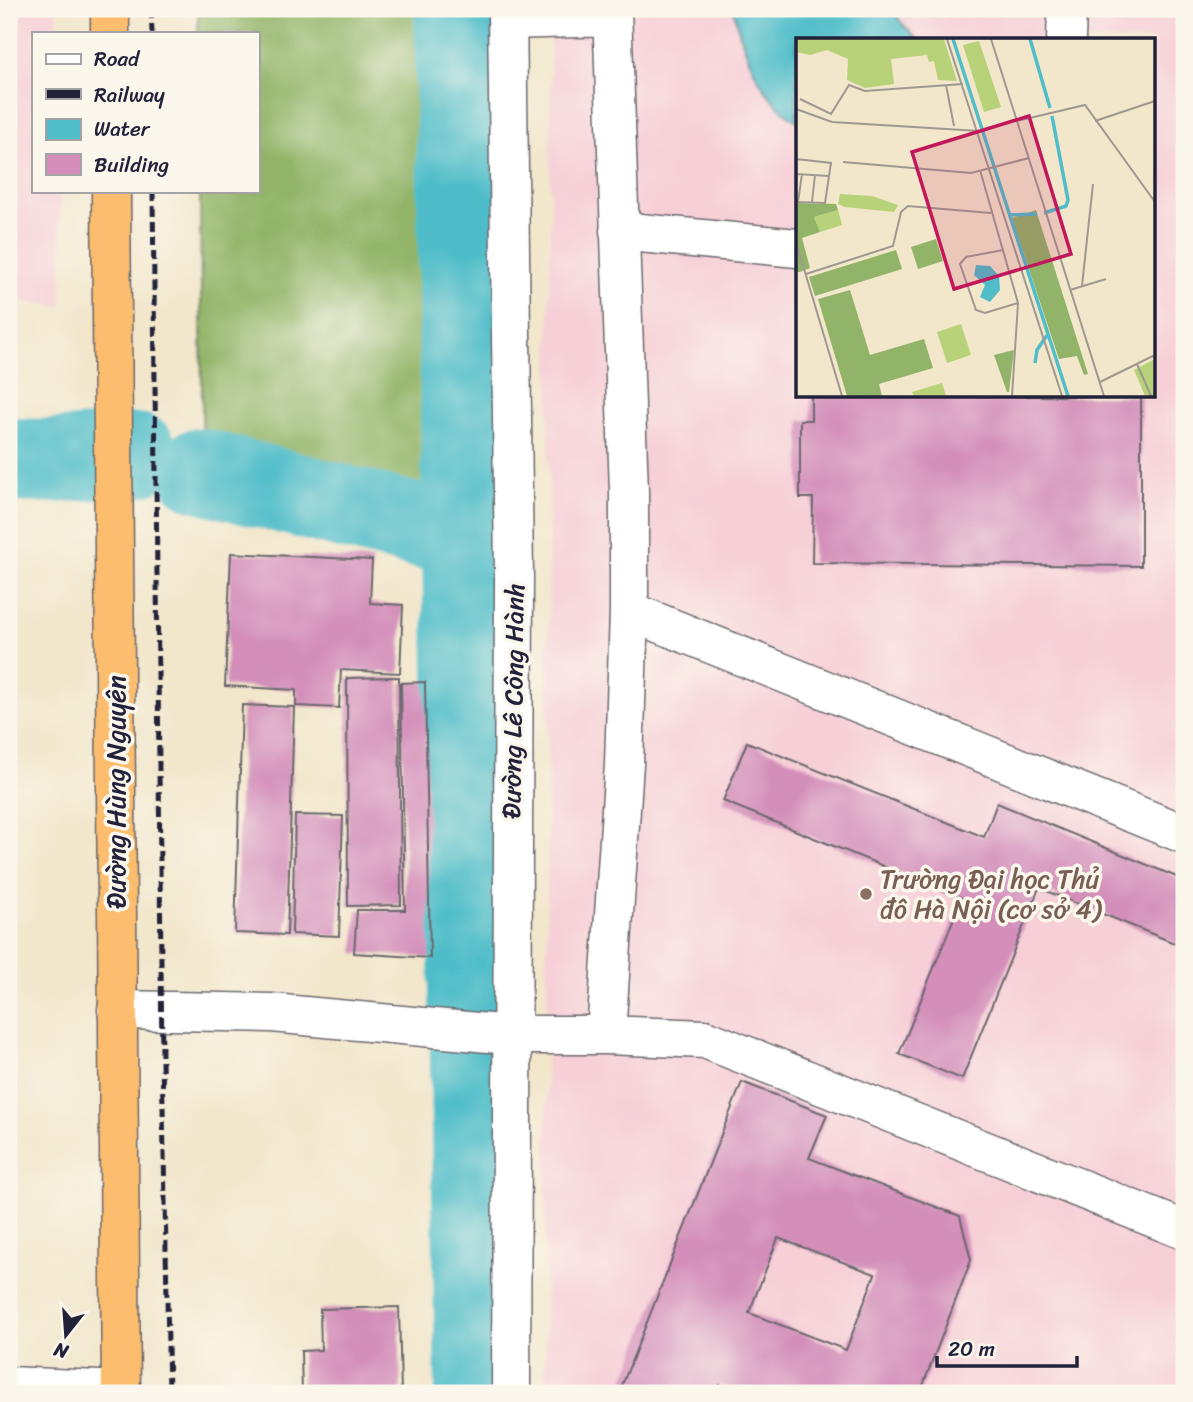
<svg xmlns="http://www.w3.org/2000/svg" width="1193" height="1402" viewBox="0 0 1193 1402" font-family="Sriracha,sans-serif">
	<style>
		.built { fill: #f6cfd7; fill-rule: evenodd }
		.forest { fill: #91b468; stroke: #5a6b52; stroke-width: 2 }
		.water { fill: #50bdc9; stroke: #397082; stroke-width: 2 }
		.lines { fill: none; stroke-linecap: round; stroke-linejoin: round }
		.river { stroke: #50bdc9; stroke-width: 84 }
		.building { fill: #d38eba; fill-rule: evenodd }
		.minor-casing { stroke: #6b676d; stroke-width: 41 }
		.trunk-casing { stroke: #6b676d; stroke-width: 41 }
		.minor { stroke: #fff; stroke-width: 38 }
		.trunk { stroke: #fcbd6e; stroke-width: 38 }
		.rail { stroke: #22223b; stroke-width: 5; stroke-dasharray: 10 5; stroke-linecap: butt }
		.education-dot { fill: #8d6e63; stroke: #fbf7ec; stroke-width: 2.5 }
		.labels { text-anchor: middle; stroke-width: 7; stroke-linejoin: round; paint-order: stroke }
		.street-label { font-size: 26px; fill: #22223b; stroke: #fbf7ec }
		.education-label { font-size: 26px; fill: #785e54; stroke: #fbf7ec; text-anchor: start }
		.inset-river { fill: none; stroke: #50bdc9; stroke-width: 3.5 }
		.inset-road { fill: none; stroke: #9f9891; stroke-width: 2 }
		.view { fill: #c2185b; fill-opacity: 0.15; stroke: #c2185b; stroke-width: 3.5 }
		.inset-edge { fill: none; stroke: #22223b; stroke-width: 3.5 }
	</style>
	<rect width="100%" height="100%" fill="#fbf7ec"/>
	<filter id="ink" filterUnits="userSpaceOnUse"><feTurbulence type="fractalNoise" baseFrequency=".0143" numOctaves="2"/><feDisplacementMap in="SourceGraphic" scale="14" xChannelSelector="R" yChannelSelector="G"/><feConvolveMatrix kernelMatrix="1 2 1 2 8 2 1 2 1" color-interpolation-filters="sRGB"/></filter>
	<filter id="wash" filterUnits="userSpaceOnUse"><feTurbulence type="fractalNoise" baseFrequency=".00686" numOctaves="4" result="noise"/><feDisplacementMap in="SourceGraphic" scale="28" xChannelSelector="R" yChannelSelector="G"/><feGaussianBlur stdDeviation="1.57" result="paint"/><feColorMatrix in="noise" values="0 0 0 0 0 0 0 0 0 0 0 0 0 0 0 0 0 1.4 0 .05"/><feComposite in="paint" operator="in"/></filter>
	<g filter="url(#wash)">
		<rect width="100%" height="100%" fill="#f2e6cb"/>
		<path class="built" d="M 9,9 L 56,9 L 57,33 L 33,33 L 33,191 L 60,191 L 62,307 L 9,300 Z
			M 551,9 L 1184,9 L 1184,1393 L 545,1393 ZM 797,40 L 1153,40 L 1153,396 L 797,396 Z"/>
		<path class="forest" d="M 198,9 L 431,9 L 443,500 L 203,505 L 200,191 L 257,191 L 257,33 L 198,33 Z"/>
		<path class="water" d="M 733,9 L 895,9 L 899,20 L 918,40 L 797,40 L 797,121 C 759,98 743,49 733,9 Z"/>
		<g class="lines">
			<path class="river" d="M 456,9 L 477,1393
				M 9,460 L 50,461 L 137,455
				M 199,470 L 465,538"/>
		</g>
		<g id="blocks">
			<path class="building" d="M 811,396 L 1141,396 L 1141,566 L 812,563 L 813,498 L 800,498 L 800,420 L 811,420 Z
				M 231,553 L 372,560 L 370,603 L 403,605 L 400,673 L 341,670 L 339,708 L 296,706 L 296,690 L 225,686 Z
				M 399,677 L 401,905 L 348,906 L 347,678 Z
				M 425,682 L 430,958 L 354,953 L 357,910 L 405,910 L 401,683 Z
				M 242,705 L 294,707 L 287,935 L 235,933 Z
				M 747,742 L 984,837 L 997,803 L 1184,880 L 1184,947 L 1039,888 L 962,1079 L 899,1054 L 962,898 L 723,801 Z
				M 295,815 L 343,816 L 339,936 L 292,934 Z
				M 742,1082 L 827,1115 L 809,1158 L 960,1216 L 971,1260 L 920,1393 L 742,1393 L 720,1385 L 716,1393 L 619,1393 ZM 778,1238 L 875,1274 L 846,1350 L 749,1313 Z
				M 399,1307 L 401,1393 L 302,1393 L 301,1351 L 321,1350 L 320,1309 Z"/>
		</g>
	</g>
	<g filter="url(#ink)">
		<use href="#blocks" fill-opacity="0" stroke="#6b676d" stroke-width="2"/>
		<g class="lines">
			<defs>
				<path id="minor" d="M 507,9 L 514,577 L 511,1393
					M 507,20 L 612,17
					M 1066,40 L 1067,9
					M 619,231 L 797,248
					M 629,611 L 1184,834
					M 117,1010 L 272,1013 L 510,1035 L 606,1035 L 705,1039 L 1184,1230
					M 606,1035 L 624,764 L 629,611 L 629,491 L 612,9
					M 9,1386 L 121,1391"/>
				<path id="trunk" d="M 110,9 L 110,33
					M 111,191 L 121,1393"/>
			</defs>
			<use href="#minor" class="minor-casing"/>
			<use href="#trunk" class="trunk-casing"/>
			<use href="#minor" class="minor"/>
			<use href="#trunk" class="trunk"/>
			<path class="rail" d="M 151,9 L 152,33
				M 153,191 L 162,1059 L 169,1393"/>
		</g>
	</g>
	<circle class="education-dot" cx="866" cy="894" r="7"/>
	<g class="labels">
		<g class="street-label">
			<text transform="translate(513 701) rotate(-89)" y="9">Đường Lê Công Hành</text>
			<text transform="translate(116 792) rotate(-90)" y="9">Đường Hùng Nguyên</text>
		</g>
		<g class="education-label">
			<text x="880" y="888">Trường Đại học Thủ<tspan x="880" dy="30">đô Hà Nội (cơ sở 4)</tspan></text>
		</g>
	</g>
	<g transform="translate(796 38)">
		<rect width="359" height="359" fill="#f2e6cb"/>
		<path d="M 0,1 L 148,1 L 161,43 L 142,42 L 138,23 L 133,24 L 131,17 L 95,21 L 98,46 L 69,50 L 51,42 L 52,21 L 31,12 L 14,17 L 0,14 ZM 183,3 L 205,69 L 188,74 L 167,7 ZM 44,156 L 76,158 L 102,167 L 98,174 L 49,169 L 42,166 ZM 42,172 L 46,187 L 24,194 L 18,179 ZM 165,286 L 175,317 L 151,325 L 141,294 ZM 359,321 L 359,358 L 349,358 L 338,332 ZM 146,345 L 150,358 L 118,358 L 116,354 Z" fill="#b7d278"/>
		<path d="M 0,165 L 40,166 L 42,172 L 18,179 L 24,194 L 6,200 L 14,230 L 4,234 L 0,234 ZM 240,172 L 292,336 L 288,337 L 281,318 L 263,321 L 216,180 ZM 140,201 L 147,223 L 122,231 L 115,209 ZM 100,212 L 106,231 L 19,258 L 13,239 ZM 54,252 L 74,317 L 128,301 L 137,330 L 83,346 L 86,358 L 51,358 L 22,261 ZM 218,312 L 213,354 L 211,354 L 198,317 Z" fill="#91b468"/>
		<path d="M 180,227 L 194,228 L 203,238 L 204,252 L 194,264 L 184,259 L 189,247 L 178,237 Z" fill="#50bdc9"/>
		<path class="inset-river" d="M 157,1 L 252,296 L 241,312 L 239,325M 234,1 L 254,70M 248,175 L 270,168 L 272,162 L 256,78M 213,177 L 241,176M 252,296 L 272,358"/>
		<path class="inset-road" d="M 151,1 L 266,358M 195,1 L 308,358M 150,47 L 158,88M 4,61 L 35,76 L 53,47 L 69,53 L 167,46M 0,71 L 36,84 L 183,93M 221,83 L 289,67 L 359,164M 299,83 L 359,63M 0,121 L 35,125 L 29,165 L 0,164M 47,124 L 175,135 L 233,120M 184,132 L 222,265 L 216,358M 0,136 L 33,138M 2,164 L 6,136M 16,164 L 19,137M 0,204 L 46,358M 207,212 L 170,219 L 164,226 L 180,272 L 189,275 L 222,265M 10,236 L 97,208 L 105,174 L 112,168 L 195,175M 286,248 L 297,146M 274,252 L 310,241M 341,326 L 355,358M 304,344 L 359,317"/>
		<path class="view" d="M 233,78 L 275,216 L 158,251 L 116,114 Z"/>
		<rect width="359" height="359" class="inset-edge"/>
	</g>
	<rect width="1193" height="1402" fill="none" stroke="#fbf7ec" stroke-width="35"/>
	<rect x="32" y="32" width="228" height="161" fill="#fbf7ec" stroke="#a4a2a5" stroke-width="2"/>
	<rect x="46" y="54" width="35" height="10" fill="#ffffff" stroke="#a4a2a5" stroke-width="2"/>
	<text x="94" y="66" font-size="21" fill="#22223b">Road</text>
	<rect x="46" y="89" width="35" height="10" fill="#22223b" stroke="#a4a2a5" stroke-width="2"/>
	<text x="94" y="102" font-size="21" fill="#22223b">Railway</text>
	<rect x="46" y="119" width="35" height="21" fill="#50bdc9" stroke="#a4a2a5" stroke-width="2"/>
	<text x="94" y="136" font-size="21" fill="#22223b">Water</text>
	<rect x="46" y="154" width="35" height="21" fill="#d38eba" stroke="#a4a2a5" stroke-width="2"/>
	<text x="94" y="172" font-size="21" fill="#22223b">Building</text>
	<g transform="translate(66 1335) rotate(197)" stroke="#fbf7ec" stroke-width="5" paint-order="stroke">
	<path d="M0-5L12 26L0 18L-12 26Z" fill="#22223b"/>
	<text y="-10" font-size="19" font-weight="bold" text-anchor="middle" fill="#22223b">N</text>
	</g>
	<path d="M937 1356v10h140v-10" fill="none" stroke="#22223b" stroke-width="3.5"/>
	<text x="948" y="1356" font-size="21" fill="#22223b" stroke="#fbf7ec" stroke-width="5" paint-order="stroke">20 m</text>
</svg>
